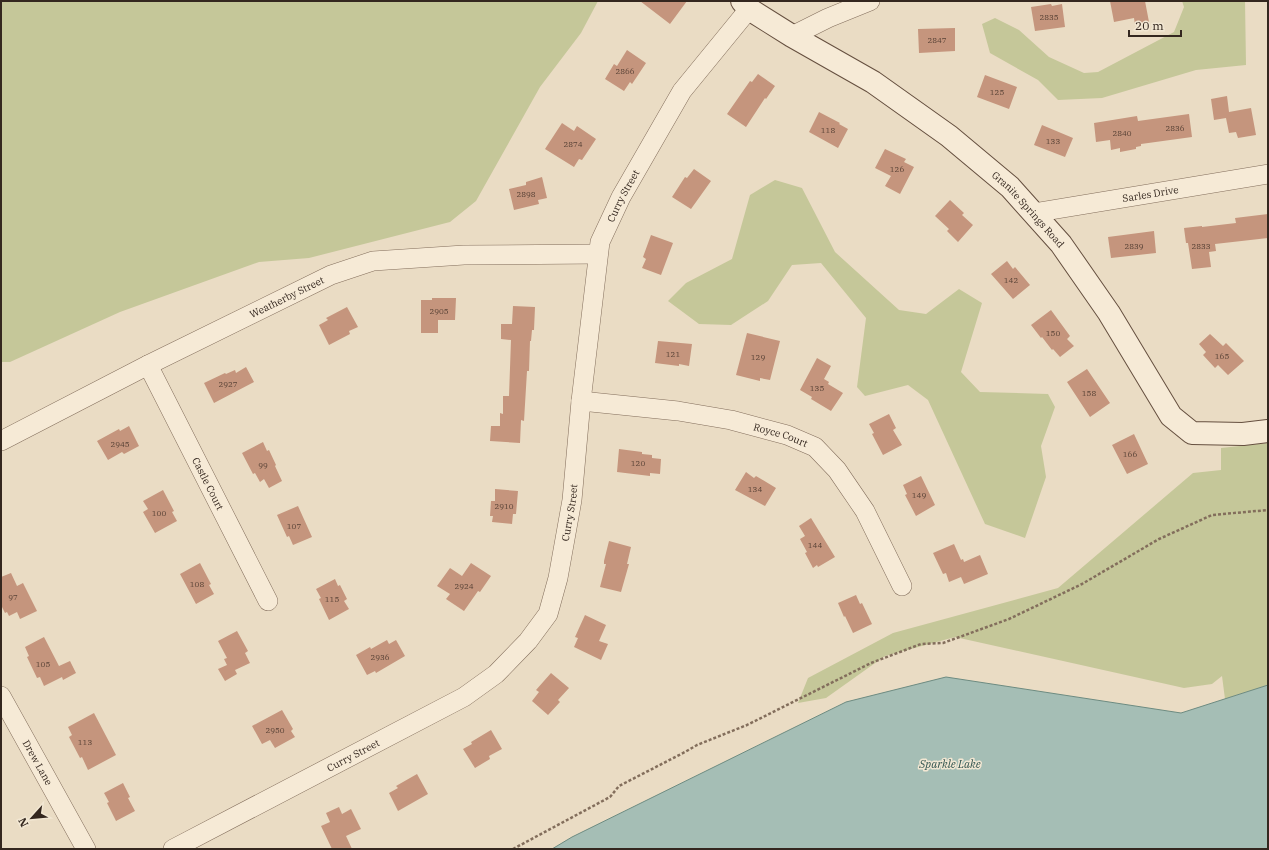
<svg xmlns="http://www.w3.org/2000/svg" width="1269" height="850" viewBox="0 0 1269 850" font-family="'IBM Plex Serif',serif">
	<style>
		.green { fill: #c5c799 }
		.water { fill: #a5beb5; stroke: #6d8b81 }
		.building { fill: #c5957d }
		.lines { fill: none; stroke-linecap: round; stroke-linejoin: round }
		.street-casing { stroke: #836e5c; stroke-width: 20 }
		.secondary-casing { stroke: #654f3f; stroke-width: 24 }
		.path { stroke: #836e5c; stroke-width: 2.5; stroke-dasharray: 3 2; stroke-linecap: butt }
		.street { stroke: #f6ead6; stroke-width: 19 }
		.secondary { stroke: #f6ead6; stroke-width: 22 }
		.labels { text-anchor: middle; stroke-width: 3; stroke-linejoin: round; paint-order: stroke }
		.number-label { font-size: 8px; fill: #584236 }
		.street-label { font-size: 10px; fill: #34271f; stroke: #f2e7d3 }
		.water-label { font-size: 11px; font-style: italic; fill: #2f534e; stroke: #f2e7d3 }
	</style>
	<rect width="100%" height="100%" fill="#eadcc4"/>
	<path class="green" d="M 1,1 L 598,1 L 581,33 L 540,87 L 476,201 L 450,222 L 309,258 L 259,262 L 120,312 L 10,362 L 1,362 Z
		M 1182,1 L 1245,1 L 1246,65 L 1196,70 L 1102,98 L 1058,100 L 1038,80 L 990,53 L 982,24 L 995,18 L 1019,30 L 1049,57 L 1084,73 L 1098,72 L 1174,32 L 1184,7 Z
		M 775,180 L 802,188 L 835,252 L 899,310 L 926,314 L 959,289 L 982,303 L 961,372 L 980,392 L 1048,394 L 1055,407 L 1041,446 L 1046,477 L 1025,538 L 985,524 L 928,400 L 908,385 L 865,396 L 857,387 L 866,318 L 821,263 L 792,265 L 768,301 L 731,325 L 699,324 L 668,301 L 686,283 L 732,259 L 750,195 Z
		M 1268,443 L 1268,685 L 1225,699 L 1222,676 L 1212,684 L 1184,688 L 955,637 L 885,656 L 826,698 L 798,703 L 808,678 L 893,633 L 1058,588 L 1193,473 L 1221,470 L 1221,448 Z"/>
	<path class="water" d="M 946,677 L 1181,713 L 1268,685 L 1268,849 L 552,849 L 572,837 L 846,702 Z"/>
	<path class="building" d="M 640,1 L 687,1 L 670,24 Z
		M 1110,1 L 1145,1 L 1149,22 L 1135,25 L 1134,18 L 1114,22 Z
		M 1051,4 L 1052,6 L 1062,4 L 1065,27 L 1035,31 L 1031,7 Z
		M 955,28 L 955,51 L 919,53 L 918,29 Z
		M 627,50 L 646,63 L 632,84 L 630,82 L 624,91 L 605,79 L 614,64 L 617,66 Z
		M 758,74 L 775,86 L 766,99 L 765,98 L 746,127 L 727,114 L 750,81 L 752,82 Z
		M 985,75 L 1017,87 L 1009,109 L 977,97 Z
		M 1227,96 L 1229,112 L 1251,108 L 1256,135 L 1238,138 L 1236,132 L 1229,133 L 1226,118 L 1214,120 L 1211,99 Z
		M 819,112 L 840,123 L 839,124 L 848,129 L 838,148 L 809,132 Z
		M 1189,114 L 1192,137 L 1141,144 L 1141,146 L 1136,147 L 1136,149 L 1120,152 L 1120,148 L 1111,150 L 1110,140 L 1096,142 L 1094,123 L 1137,116 L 1138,121 Z
		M 562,123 L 574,131 L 577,126 L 596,139 L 582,160 L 579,159 L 574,167 L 545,149 Z
		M 1042,125 L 1073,138 L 1065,157 L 1034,145 Z
		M 885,149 L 906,159 L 904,162 L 914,167 L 900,194 L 885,186 L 891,176 L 875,168 Z
		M 694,169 L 711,181 L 691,209 L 672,197 L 685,177 L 687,178 Z
		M 542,177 L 547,198 L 538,200 L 539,204 L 514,210 L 509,189 L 526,185 L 526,182 Z
		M 950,200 L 964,213 L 962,215 L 973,225 L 958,242 L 947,231 L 949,229 L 935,216 Z
		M 1268,214 L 1268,238 L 1215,244 L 1216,251 L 1209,252 L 1211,267 L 1192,269 L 1188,243 L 1186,243 L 1184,228 L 1202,226 L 1202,227 L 1236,223 L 1235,218 Z
		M 1154,231 L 1156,253 L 1111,258 L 1108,237 Z
		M 651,235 L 673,243 L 661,275 L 642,268 L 646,259 L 643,257 Z
		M 1007,261 L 1013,269 L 1015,267 L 1030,285 L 1013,299 L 991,274 Z
		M 432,298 L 456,298 L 455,320 L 438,320 L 438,333 L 421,333 L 421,300 L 432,300 Z
		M 513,306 L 535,307 L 534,330 L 532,330 L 531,341 L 530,341 L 529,371 L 527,371 L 524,421 L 521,420 L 520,443 L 490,441 L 491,426 L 500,426 L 500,413 L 503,414 L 503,396 L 509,396 L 511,340 L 501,339 L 501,324 L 512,324 Z
		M 347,307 L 358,327 L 349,331 L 350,334 L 329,345 L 319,325 L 328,320 L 326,318 Z
		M 1051,310 L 1070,336 L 1067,339 L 1074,346 L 1060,357 L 1053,349 L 1052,350 L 1042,337 L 1041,338 L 1031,325 Z
		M 747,333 L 780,341 L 770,380 L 760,378 L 760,381 L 736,375 Z
		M 1210,334 L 1223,346 L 1226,343 L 1244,361 L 1228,375 L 1218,365 L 1215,368 L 1203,355 L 1206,352 L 1199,344 Z
		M 658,341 L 692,344 L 689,366 L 679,364 L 679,366 L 655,363 Z
		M 817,358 L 831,366 L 824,379 L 829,382 L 828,384 L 843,393 L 831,411 L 811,399 L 812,397 L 800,390 Z
		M 246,367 L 254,382 L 214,403 L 204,383 L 225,373 L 226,374 L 235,370 L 236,373 Z
		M 1087,369 L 1110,403 L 1090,417 L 1067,382 Z
		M 889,414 L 896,428 L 893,430 L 902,445 L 883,455 L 872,434 L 874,433 L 869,424 Z
		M 129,426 L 139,446 L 124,454 L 122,452 L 108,460 L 97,441 L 119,429 L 120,431 Z
		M 1134,434 L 1148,464 L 1127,474 L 1112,445 Z
		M 263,442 L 267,451 L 269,450 L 276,465 L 275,466 L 282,481 L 269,488 L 264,479 L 260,482 L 255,473 L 253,474 L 242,453 Z
		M 619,449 L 642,452 L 642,454 L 652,455 L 652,458 L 661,459 L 660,474 L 650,473 L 650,476 L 617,472 Z
		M 746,472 L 754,478 L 756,476 L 776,488 L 765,506 L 735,490 Z
		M 921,476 L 935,505 L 916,516 L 905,495 L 907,494 L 903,485 Z
		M 495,489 L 518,491 L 516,514 L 513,514 L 512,524 L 492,522 L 493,516 L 490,516 L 491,501 L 495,501 Z
		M 163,490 L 174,511 L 172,512 L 177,521 L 155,533 L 143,512 L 148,509 L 143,501 Z
		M 298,506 L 312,537 L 293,545 L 289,536 L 287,537 L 277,515 Z
		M 811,518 L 835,557 L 818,567 L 817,565 L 813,568 L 805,553 L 807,552 L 800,539 L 805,536 L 799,526 Z
		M 609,541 L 631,547 L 627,564 L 629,564 L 621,592 L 600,587 L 606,564 L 604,564 L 604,561 Z
		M 954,544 L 961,560 L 963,559 L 964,562 L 980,555 L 988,574 L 964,584 L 961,577 L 949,582 L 946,573 L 943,574 L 933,553 Z
		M 200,563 L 211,584 L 209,585 L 214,594 L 196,604 L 180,574 Z
		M 471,563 L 491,576 L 480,592 L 478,591 L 464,611 L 446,599 L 450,594 L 437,586 L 450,568 L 462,576 Z
		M 11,573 L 17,586 L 23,583 L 37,611 L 20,619 L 17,612 L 9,616 L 7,612 L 5,613 L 1,605 L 1,577 Z
		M 335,579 L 338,586 L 340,585 L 347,599 L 344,601 L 349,609 L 329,620 L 319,599 L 321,598 L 316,589 Z
		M 856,595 L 860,604 L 862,603 L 872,624 L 853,633 L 845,616 L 844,617 L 838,603 Z
		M 585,615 L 606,625 L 599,641 L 608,644 L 601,660 L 574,647 L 578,638 L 575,637 Z
		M 237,631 L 248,651 L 245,653 L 250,663 L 235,670 L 237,674 L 225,681 L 218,669 L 227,665 L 224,659 L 227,658 L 218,641 Z
		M 44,637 L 59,666 L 70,661 L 76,673 L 63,680 L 62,677 L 44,686 L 40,677 L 37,678 L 27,657 L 29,656 L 25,647 Z
		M 387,640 L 389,644 L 396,640 L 405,656 L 376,673 L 375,671 L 367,675 L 356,655 L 370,647 L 371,649 Z
		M 551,673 L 569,688 L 558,700 L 560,702 L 548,715 L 532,701 L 539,692 L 536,690 Z
		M 282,710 L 293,729 L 291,731 L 295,737 L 275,748 L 270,740 L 262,744 L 252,726 Z
		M 94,713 L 116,755 L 88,770 L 82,757 L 80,758 L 69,737 L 72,735 L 68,727 Z
		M 491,730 L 502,749 L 489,756 L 490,759 L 475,768 L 463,749 L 472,744 L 471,742 Z
		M 417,774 L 428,794 L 398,811 L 389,793 L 398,788 L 396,786 Z
		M 123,783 L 130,797 L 128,798 L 135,811 L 116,821 L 107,803 L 109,802 L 104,793 Z
		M 339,807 L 342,814 L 351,809 L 361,829 L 346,836 L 352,849 L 332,849 L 321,826 L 330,822 L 326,813 Z"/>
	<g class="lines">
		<defs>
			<g id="street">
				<path d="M 792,36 L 828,18 L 870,1"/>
				<path id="s1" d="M 1033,213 L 1268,174"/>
				<path id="s2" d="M 148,365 L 268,601"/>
				<path id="s3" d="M 581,401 L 678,411 L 731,420 L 787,435 L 815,447 L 837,470 L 865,511 L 902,586"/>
				<path id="s4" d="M 1,441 L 148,365 L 331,275 L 373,261 L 464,255 L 598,254"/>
				<path id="s5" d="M 1,696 L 86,849"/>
				<path id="s6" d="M 173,849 L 464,697 L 496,674 L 528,641 L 548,614 L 558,578 L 572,500 L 581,401 L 600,242 L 621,197 L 682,91 L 749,9"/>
			</g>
			<g id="secondary">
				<path id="s7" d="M 742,1 L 749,9 L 792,36 L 873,82 L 949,136 L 1010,187 L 1061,244 L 1109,313 L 1171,416 L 1192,433 L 1243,434 L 1268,431"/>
			</g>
		</defs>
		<use href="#street" class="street-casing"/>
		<use href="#secondary" class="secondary-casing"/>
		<path class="path" d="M 513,849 L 610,797 L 619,786 L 685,752 L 697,745 L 747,725 L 871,663 L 921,644 L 943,643 L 1009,619 L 1082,584 L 1159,539 L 1212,515 L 1268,510"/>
		<use href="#street" class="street"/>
		<use href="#secondary" class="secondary"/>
	</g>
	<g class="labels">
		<g class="number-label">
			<text x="1049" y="20">2835</text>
			<text x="937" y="43">2847</text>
			<text x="625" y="74">2866</text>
			<text x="997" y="95">125</text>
			<text x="1175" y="131">2836</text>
			<text x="828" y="133">118</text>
			<text x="1122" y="136">2840</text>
			<text x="1053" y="144">133</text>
			<text x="573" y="147">2874</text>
			<text x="897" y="172">126</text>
			<text x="526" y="197">2898</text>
			<text x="1134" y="249">2839</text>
			<text x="1201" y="249">2833</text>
			<text x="1011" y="283">142</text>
			<text x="439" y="314">2905</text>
			<text x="1053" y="336">150</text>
			<text x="673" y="357">121</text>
			<text x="1222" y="359">165</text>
			<text x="758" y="360">129</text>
			<text x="228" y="387">2927</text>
			<text x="817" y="391">135</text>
			<text x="1089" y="396">158</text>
			<text x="120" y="447">2945</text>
			<text x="1130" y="457">166</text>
			<text x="638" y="466">120</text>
			<text x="263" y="468">99</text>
			<text x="755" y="492">134</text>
			<text x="919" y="498">149</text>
			<text x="504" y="509">2910</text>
			<text x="159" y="516">100</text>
			<text x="294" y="529">107</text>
			<text x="815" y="548">144</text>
			<text x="197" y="587">108</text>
			<text x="464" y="589">2924</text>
			<text x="13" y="600">97</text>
			<text x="332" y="602">115</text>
			<text x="380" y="660">2936</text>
			<text x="43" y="667">105</text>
			<text x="275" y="733">2950</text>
			<text x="85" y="745">113</text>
		</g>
		<g class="street-label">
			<text dy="4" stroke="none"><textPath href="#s1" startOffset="119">Sarles Drive</textPath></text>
			<text dy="4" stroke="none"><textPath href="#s6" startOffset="875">Curry Street</textPath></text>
			<text dy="4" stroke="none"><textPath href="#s7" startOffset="356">Granite Springs Road</textPath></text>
			<text dy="4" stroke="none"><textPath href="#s4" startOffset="320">Weatherby Street</textPath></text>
			<text dy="4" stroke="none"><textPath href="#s3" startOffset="203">Royce Court</textPath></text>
			<text dy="4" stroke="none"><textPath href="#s2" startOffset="133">Castle Court</textPath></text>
			<text dy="4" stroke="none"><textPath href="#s6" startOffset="551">Curry Street</textPath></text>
			<text dy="4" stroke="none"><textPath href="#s6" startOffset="203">Curry Street</textPath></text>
			<text dy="4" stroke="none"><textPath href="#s5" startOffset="76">Drew Lane</textPath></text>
		</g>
		<g class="water-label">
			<text x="950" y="768">Sparkle Lake</text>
		</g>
	</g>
	<rect width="1269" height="850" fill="none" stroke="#34271f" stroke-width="4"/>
	<g transform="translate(32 818) rotate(243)" stroke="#f2e7d3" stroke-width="3" paint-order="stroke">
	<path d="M0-3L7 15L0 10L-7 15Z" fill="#34271f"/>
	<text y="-6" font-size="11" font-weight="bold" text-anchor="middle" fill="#34271f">N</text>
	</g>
	<path d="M1129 30v6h52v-6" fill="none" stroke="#34271f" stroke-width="2"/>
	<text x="1135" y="30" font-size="12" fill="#34271f" stroke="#f2e7d3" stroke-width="3" paint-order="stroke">20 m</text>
</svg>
